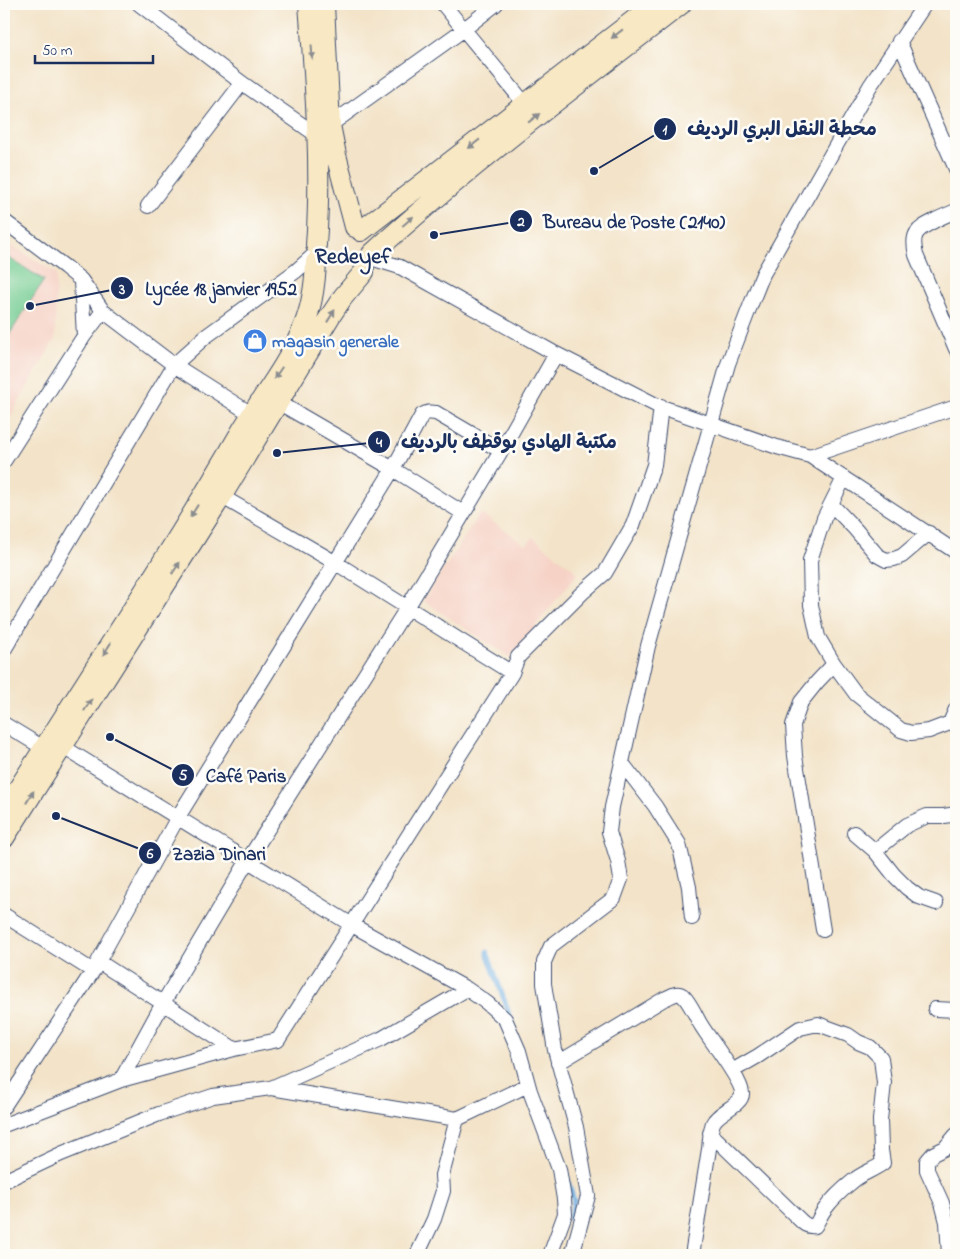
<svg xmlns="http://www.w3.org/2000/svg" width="960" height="1259" viewBox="0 0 960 1259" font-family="'Indie Flower','Playpen Sans Arabic',sans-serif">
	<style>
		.built { fill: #f6d1c5 }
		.green { fill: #73cc92; stroke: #477e78 }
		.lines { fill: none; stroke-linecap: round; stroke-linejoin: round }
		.stream { stroke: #70aee2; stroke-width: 5 }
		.street-casing { stroke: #3b4a6e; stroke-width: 16 }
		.secondary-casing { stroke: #3b4a6e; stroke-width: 22 }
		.street { stroke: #fff; stroke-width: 14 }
		.secondary { stroke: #f8e8c3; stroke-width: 20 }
		.oneway { fill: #8a8c90 }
		.labels { text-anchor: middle; stroke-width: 5; stroke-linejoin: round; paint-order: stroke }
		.shop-label { font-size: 18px; font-weight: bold; fill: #366cbe; stroke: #fdfcf7; text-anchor: start }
		.district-label { font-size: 22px; font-weight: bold; fill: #1b2f5e; stroke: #fdfcf7 }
		.leader { fill: none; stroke: #1b2f5e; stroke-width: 2 }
		.callout-dot { fill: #1b2f5e; stroke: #fdfcf7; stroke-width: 2 }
		.mark-label { font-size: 15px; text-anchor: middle; font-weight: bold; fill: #fff }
		.callout-label { font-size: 19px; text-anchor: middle; font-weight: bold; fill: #1b2f5e; stroke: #fdfcf7; stroke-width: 5; stroke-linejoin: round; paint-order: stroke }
	</style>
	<rect width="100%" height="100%" fill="#fdfcf7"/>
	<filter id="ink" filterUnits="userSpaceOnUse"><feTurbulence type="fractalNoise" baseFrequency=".02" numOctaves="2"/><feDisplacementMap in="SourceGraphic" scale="10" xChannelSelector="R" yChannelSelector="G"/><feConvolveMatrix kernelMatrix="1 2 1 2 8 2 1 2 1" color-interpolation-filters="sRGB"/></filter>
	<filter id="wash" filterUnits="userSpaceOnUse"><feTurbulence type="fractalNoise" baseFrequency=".0096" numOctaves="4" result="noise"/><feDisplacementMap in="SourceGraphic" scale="20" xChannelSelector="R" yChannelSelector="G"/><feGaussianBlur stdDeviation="1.12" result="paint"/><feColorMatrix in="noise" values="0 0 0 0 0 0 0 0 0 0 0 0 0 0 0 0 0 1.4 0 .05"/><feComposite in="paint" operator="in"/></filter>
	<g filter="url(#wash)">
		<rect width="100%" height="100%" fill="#f3e3c8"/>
		<path class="built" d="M 4,241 L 56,273 L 55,339 L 4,428 Z
			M 480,513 L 526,545 L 533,537 L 578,573 L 510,657 L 423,601 Z"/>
		<path class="green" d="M 4,255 L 44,280 L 4,343 Z"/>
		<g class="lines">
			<path class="stream" d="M 487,952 L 511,1019
				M 565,1171 L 574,1201 L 570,1218"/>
		</g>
	</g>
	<g filter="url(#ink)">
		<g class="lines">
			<defs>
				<path id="street" d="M 139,4 L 242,83 L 318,136
					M 443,4 L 525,104
					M 899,41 L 956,169
					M 330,125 L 463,30 L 496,4
					M 148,206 L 242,83
					M 956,211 C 949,214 941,217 934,221 C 916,230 911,234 916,255 L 956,349
					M 4,221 L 65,267 L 81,280 L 103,311 L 174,365 L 259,419
					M 371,258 L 400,267 L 556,354 L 656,405 L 777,447 L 810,456 L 956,552
					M 81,281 L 84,336
					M 271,398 L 393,469 L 463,513
					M 810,456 L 956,407
					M 4,461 L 84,336 L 103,311
					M 844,478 L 824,518 L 810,560 L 811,605 L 818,637 L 834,664 L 856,694 L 901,730 L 911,733 L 929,731 L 950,723 L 956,709
					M 214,492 L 336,563 L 512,673
					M 831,504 L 855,529 L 877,555 L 886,560 L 894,559 L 902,556 L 929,533
					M 4,650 L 174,365 L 205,337 L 296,271 L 315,254
					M 4,724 L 50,752
					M 55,742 L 352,925 L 467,989
					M 622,763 L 655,806 L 679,844 L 689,887 L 692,918
					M 854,833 L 875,851 L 894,875 L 907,888 L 919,897 L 936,903
					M 875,851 L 907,825 L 927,816 L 944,816 L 956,814
					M 4,915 L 93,971
					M 823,930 L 795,756 L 793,725 L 801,702 L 817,682 L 834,664
					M 99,962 L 234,1049
					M 935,1009 L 956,1010
					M 558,1063 L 664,999 C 670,997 677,991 682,995 C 689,1000 696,1017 701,1025 C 709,1039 743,1081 742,1094 C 742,1105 718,1112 713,1123 C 710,1131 710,1141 709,1149 L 692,1255
					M 121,1080 L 163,1003 L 248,860 L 407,608 L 501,451 L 556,354
					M 271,1088 L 457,1119 L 442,1175 L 443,1191 L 434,1219 L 417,1255
					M 4,1106 L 93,971 L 178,817 L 393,469 L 422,415 C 427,412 430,412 436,413 L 501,451
					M 457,1119 L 528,1085
					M 4,1125 L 121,1080 L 234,1049 L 278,1040 L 512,673 L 518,657 L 582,593 L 605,573 L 633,525 L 654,465 L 661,406
					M 710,1133 L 798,1218 C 804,1224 807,1227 815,1226 C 819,1220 821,1214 825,1209 C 833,1198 843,1189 853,1181 C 862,1173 874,1170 883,1163 L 881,1150 L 880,1120 L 884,1083 L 881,1058 L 870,1047 L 858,1042 L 848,1035 L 818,1024 L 800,1028 L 758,1056 L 732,1071
					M 4,1181 L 61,1154 L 159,1114 L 213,1096 L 271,1088 L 381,1039 L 467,989 L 487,1003 L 505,1019 L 519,1051 L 530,1091 L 559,1169 L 564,1199 L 565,1214 L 550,1255
					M 572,1255 L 588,1196 L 576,1127 L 555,1050 L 544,984 L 544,962 L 551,946 L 614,898 L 621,879 L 618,861 L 609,832 L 612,807 L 648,646 L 728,364 L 749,309 L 763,274 L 870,86 L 925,4
					M 949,1255 L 947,1222 L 942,1203 L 927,1170 L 927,1161 L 933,1154 L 945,1148 L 956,1135"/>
				<path id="secondary" d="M 309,4 C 315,84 322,165 316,245
					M 324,4 L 330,125 L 336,155 L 355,227
					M 361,231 L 655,4
					M 372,254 C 470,165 577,85 681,4
					M 7,807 C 85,682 168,559 241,432 C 261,398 288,365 303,328 C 312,307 315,285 316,262
					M 4,838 L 221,497 L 329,318 L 343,297 L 364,272"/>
			</defs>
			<use href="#street" class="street-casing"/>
			<use href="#secondary" class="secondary-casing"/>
			<use href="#street" class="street"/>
			<use href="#secondary" class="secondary"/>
		</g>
		<defs><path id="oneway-solid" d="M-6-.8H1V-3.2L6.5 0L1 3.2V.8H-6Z" transform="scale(1.25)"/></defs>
		<g class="oneway">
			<use href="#oneway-solid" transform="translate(617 34) rotate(142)"/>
			<use href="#oneway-solid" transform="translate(312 52) rotate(86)"/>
			<use href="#oneway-solid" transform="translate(534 118) rotate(-38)"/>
			<use href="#oneway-solid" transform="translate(474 144) rotate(142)"/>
			<use href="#oneway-solid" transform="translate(408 221) rotate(-41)"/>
			<use href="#oneway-solid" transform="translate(331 316) rotate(-58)"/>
			<use href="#oneway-solid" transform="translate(278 373) rotate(124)"/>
			<use href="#oneway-solid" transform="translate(194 511) rotate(122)"/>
			<use href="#oneway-solid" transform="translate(176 568) rotate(-57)"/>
			<use href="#oneway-solid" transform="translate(107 649) rotate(122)"/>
			<use href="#oneway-solid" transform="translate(88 705) rotate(-57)"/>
			<use href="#oneway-solid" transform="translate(30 797) rotate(-58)"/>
		</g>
	</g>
	<defs>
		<symbol id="shop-disc" viewBox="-11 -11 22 22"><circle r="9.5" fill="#3f7fe0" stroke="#fdfcf7"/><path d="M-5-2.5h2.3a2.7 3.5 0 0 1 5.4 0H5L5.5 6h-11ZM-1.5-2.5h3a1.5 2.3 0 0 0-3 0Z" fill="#fff"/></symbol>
	</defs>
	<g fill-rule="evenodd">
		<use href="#shop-disc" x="241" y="327" width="28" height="28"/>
	</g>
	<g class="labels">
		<g class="shop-label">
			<text x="272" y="347">magasin generale</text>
		</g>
		<g class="district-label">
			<text x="353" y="263">Redeyef</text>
		</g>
	</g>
	<path class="leader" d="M594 171L665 129M434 235L521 221M30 306L122 288M277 453L379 442M110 737L183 775M56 816L150 853"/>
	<g class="callout-dot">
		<circle cx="594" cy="171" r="5"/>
		<circle cx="434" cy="235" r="5"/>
		<circle cx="30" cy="306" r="5"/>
		<circle cx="277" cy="453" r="5"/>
		<circle cx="110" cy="737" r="5"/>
		<circle cx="56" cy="816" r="5"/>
		<circle cx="665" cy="129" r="12"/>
		<circle cx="521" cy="221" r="12"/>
		<circle cx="122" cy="288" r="12"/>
		<circle cx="379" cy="442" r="12"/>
		<circle cx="183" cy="775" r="12"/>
		<circle cx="150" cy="853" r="12"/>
	</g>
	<g class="mark-label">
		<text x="665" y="134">1</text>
		<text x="521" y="226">2</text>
		<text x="122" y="294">3</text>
		<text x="379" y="447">4</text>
		<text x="183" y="780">5</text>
		<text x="150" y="858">6</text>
	</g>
	<g class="callout-label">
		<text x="782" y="135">محطة النقل البري الرديف</text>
		<text x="634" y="228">Bureau de Poste (2140)</text>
		<text x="221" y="295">Lycée 18 janvier 1952</text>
		<text x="509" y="448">مكتبة الهادي بوقطف بالرديف</text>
		<text x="246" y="782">Café Paris</text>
		<text x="219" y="860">Zazia Dinari</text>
	</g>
	<rect width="960" height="1259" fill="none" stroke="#fdfcf7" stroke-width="20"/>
	<path d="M35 55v8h118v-8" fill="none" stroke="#1b2f5e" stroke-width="2.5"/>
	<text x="42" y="55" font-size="15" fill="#1b2f5e" stroke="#fdfcf7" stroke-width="4" paint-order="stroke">50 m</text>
</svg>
